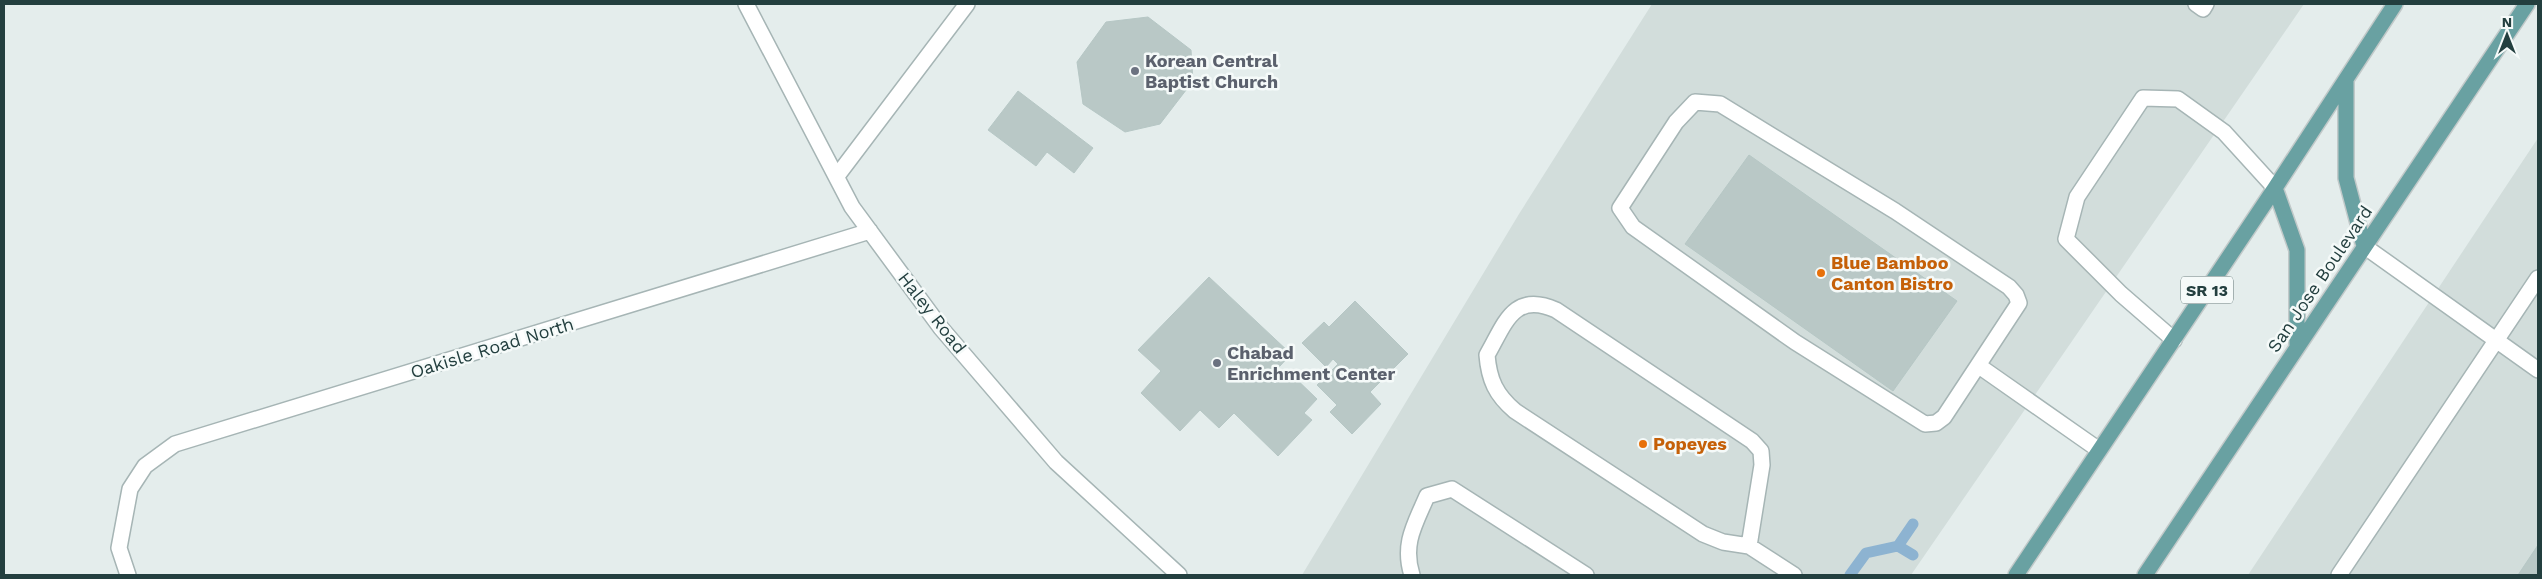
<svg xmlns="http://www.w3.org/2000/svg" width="2542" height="579" viewBox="0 0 2542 579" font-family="'Work Sans',sans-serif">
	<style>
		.built { fill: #d2dddb }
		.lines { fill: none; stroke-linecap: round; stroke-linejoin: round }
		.stream { stroke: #8db3d1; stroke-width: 11 }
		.building { fill: #b9c8c6; stroke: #b6c7c5 }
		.lane-casing { stroke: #a6b5b5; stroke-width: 18 }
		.street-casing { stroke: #a6b5b5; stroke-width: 18 }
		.primary-casing { stroke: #c1c9c9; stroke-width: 18 }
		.lane { stroke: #fff; stroke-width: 15 }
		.street { stroke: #fff; stroke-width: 15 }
		.primary { stroke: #69a1a2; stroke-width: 15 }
		.worship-dot { fill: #6b7280; stroke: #f5faf9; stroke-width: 2 }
		.food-dot { fill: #e8710a; stroke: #f5faf9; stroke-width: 2 }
		.labels { text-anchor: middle; stroke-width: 5; stroke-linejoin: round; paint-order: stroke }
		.shield { fill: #f5faf9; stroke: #627777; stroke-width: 1 }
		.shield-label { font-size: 16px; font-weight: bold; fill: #233f3f }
		.worship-label { font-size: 18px; font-weight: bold; fill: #5b616d; stroke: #f5faf9; text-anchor: start }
		.food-label { font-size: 18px; font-weight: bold; fill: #c56008; stroke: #f5faf9; text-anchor: start }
		.street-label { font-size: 18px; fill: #233f3f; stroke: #f5faf9 }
	</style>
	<rect width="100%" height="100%" fill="#e4edec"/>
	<path class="built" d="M 1652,4 L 2304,4 L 1911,575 L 1302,575 L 1519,214 Z
		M 2538,138 L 2538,575 L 2248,575 Z"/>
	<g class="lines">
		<path class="stream" d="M 1898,546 L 1913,555
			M 1850,575 L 1866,553 L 1898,546 L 1913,524"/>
	</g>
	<path class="building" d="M 1148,17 L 1191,50 L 1193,81 L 1160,124 L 1125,132 L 1083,104 L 1077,62 L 1106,22 Z
		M 1018,91 L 1093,148 L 1074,173 L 1047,152 L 1036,166 L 988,130 Z
		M 1749,155 L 1957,301 L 1893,391 L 1685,244 Z
		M 1209,277 L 1291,354 L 1269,378 L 1275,384 L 1288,371 L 1317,399 L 1304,413 L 1312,420 L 1278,456 L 1234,413 L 1219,428 L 1200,410 L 1180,431 L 1141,393 L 1161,371 L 1138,350 Z
		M 1355,301 L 1408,354 L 1370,392 L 1381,404 L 1352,434 L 1330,412 L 1337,405 L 1317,385 L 1338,364 L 1333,359 L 1326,367 L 1302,343 L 1324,322 L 1329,327 Z
		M 2538,545 L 2538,575 L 2518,575 Z"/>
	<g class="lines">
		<defs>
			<path id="lane" d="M 2196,4 L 2203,9 L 2206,4
				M 1695,102 L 1720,104 L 1895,211 L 2009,287 L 2016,295 L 2019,303 L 1944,417 L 1936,423 L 1925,424 L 1795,342 L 1633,227 L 1620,208 L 1676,122 Z
				M 837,176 L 967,4
				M 2364,246 L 2538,370
				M 2174,340 L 2121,294 L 2066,239 L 2077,197 L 2143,98 L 2178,99 L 2224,132 L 2275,188
				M 1979,366 L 2099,450
				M 1749,546 L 1762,465 L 1761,451 L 1752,441 L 1556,310 C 1513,291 1505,324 1487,355 C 1489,380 1496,395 1515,411 L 1703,534 L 1723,542 L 1749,546 L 1794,575
				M 1412,575 C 1402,544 1415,524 1427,496 L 1452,489 L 1586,575
				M 2339,575 L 2538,278"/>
			<path id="street" d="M 746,4 L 852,207 L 941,328 L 1056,462 L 1179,575
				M 128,575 L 119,548 L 130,489 L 145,466 L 175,444 L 870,231"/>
			<path id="primary" d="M 2346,79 L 2346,178 L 2364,246
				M 2275,188 L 2297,250 L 2297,347
				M 2016,575 L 2275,188 L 2395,4
				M 2145,575 L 2527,4"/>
		</defs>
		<use href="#lane" class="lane-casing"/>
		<use href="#street" class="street-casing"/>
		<use href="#primary" class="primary-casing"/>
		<use href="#lane" class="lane"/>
		<use href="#street" class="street"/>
		<use href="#primary" class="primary"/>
	</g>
	<g class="worship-dot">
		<circle cx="1135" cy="71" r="5"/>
		<circle cx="1217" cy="363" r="5"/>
	</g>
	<g class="food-dot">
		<circle cx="1821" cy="273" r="5"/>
		<circle cx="1643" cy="444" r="5"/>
	</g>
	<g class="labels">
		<rect class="shield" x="2181" y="276.5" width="52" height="27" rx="4"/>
		<g class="shield-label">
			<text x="2207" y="296">SR 13</text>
		</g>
		<g class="worship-label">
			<text x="1145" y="67">Korean Central<tspan x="1145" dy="21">Baptist Church</tspan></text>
			<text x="1227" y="359">Chabad<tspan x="1227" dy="21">Enrichment Center</tspan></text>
		</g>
		<g class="food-label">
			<text x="1831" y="269">Blue Bamboo<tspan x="1831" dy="21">Canton Bistro</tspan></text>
			<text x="1653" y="450">Popeyes</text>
		</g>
		<g class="street-label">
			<text transform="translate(2320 279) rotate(-56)" y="6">San Jose Boulevard</text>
			<text transform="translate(932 313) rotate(52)" y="6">Haley Road</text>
			<text transform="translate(492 348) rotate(-17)" y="6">Oakisle Road North</text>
		</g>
	</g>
	<rect width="2542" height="579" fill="none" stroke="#233f3f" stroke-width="10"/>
	<g transform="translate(2507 35)" stroke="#f5faf9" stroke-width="4" paint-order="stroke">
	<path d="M0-4L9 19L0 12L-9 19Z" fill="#233f3f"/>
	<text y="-8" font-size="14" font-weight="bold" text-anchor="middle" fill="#233f3f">N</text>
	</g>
</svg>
